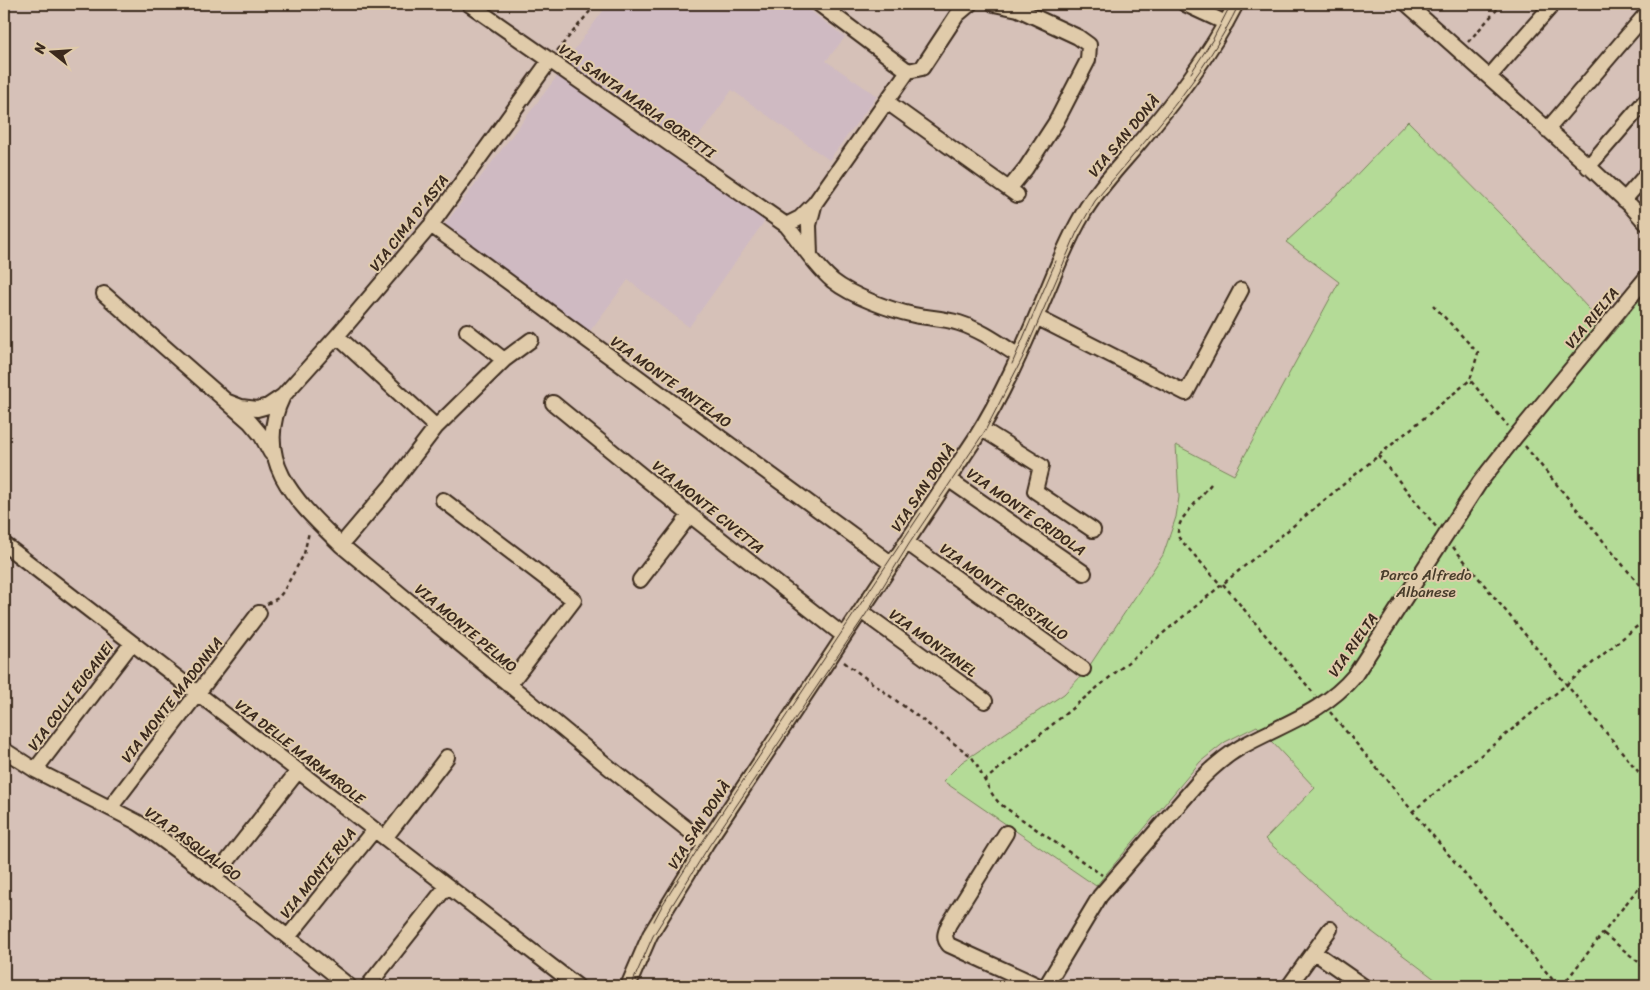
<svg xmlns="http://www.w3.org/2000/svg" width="1650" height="990" viewBox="0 0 1650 990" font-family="Sriracha,sans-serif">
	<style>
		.built { fill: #cfbac2 }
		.green { fill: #b4db97; stroke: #78825a }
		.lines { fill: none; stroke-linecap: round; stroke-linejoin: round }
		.minor-casing { stroke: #3b2a1e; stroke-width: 18 }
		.path { stroke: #3b2a1e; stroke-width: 2.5; stroke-dasharray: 4 4; stroke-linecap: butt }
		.minor { stroke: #e0cbaa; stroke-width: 14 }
		.tram { stroke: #3b2a1e; stroke-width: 1 }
		.labels { text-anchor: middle; stroke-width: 4; stroke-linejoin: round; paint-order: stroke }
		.street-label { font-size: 15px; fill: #3b2a1e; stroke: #e0cbaa }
		.park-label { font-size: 15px; fill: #473c2a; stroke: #e0cbaa }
	</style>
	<rect width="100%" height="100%" fill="#d6c1b8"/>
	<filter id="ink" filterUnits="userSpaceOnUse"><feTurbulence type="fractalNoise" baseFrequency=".02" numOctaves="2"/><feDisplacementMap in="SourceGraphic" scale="10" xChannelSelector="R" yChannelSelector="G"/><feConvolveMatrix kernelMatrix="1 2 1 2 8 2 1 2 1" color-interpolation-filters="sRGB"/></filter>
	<g filter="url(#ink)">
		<path class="built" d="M 608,4 L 801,4 L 845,37 L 826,61 L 877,96 L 829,160 L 732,90 L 688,151 L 564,64 Z
			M 558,75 L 766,219 L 689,327 L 628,280 L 587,335 L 442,228 Z"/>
		<path class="green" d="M 1408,121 L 1514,228 L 1612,334 L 1646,292 L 1646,986 L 1444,986 L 1347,913 L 1265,839 L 1315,788 L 1257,726 L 1225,742 L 1200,762 L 1096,886 L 943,781 L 962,762 L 1064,694 L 1086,671 L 1163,555 L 1176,517 L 1179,497 L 1176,445 L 1234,475 L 1339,282 L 1286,242 L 1342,190 Z"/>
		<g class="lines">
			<defs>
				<path id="minor" d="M 469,4 L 786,225 C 802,244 814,265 833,281 C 852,296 890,310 914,315 C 928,318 944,318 959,323 C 981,330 1000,344 1019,356
					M 994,4 L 1018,9 L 1078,37 L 1089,45 L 1088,60 L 1056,122 L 1026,168 L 1009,189
					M 1185,4 L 1226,23
					M 1407,4 L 1582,160 L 1630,205 L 1646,223
					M 908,71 L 922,68 L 957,15 L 970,4
					M 1489,77 L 1553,4
					M 887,102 L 1017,195
					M 1547,130 L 1646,14
					M 1588,167 L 1646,100
					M 1624,200 L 1646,175
					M 431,225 L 892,564
					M 786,225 L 800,218 L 815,203 L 908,71 L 819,4
					M 810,256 L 809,225 L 814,206
					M 104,294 L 250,422 L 261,435 L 271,453
					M 1036,317 L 1186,393 L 1241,290
					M 467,331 L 504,360
					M 337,336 L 436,427 L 391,486 L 341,545
					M 283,396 C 251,461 298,503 341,545 L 611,769 L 706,844
					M 228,402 L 241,407 L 257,409 L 268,406 L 283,396 L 337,336 L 431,225 L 550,60
					M 553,403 L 690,515 L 844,636
					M 436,427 L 504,360 L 531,340
					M 982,429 L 1041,466 L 1035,491 L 1093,530
					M 948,479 L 1084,573
					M 443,500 L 574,600 L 509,685
					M 906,542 L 1083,669
					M 4,544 L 577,986
					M 640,580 L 690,515
					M 861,611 L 985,701
					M 4,750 L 35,770 L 137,822 L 156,835 L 220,883 L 349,986
					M 35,770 L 132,643
					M 110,808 L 259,613
					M 1006,833 L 949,924 C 945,933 943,938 949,945 L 1039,986
					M 385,838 L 447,757
					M 214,878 L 298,771
					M 288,937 L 374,830
					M 1314,952 L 1363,986
					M 368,986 L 447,886
					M 628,986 L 650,935 L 706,844 L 975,439 C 1002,396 1022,350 1042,303 C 1055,273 1066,242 1083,214 C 1098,188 1120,166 1139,143 C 1176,99 1210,55 1236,4
					M 1046,986 L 1100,896 L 1202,778 C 1214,766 1227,755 1241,747 C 1282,724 1323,713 1355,675 L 1480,482 L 1516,436 L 1646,278
					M 1289,986 L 1330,929"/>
			</defs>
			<use href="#minor" class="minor-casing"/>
			<path class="path" d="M 1468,42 L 1502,4
				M 557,51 L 596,4
				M 1433,305 L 1478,353 L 1470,380
				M 1525,446 L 1646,593
				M 1378,455 L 1437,528
				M 1211,484 L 1182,519 L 1179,526 L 1178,532 L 1179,538 L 1221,585
				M 1453,547 L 1646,781
				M 1223,584 L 1315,695
				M 267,604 L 278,598 L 283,592 L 304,554 L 309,532
				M 844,662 L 971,756 C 982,771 986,789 1000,804 L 1102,875
				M 1330,712 L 1558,986
				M 984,781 L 1470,380 L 1508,426
				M 1412,812 L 1646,619
				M 1604,934 L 1646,968
				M 1562,986 L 1646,878"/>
			<use href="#minor" class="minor"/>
			<path class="tram" d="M 1191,73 L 1213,39 L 1231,4
				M 1012,364 L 1056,261
				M 654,921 L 663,904 L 703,841 L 921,513
				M 631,986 L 653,936 L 709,846 L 866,614 L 909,544 L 985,431 L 1022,359 L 1077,232 L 1095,201 C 1147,138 1204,78 1239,4"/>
		</g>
	</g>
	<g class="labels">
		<g class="street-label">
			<text transform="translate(637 101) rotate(35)" y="5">VIA SANTA MARIA GORETTI</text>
			<text transform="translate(1124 136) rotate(-50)" y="5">VIA SAN DONÀ</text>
			<text transform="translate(409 223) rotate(-52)" y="5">VIA CIMA D'ASTA</text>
			<text transform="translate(1592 318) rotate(-50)" y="5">VIA RIELTA</text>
			<text transform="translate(671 382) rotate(36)" y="5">VIA MONTE ANTELAO</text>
			<text transform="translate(923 488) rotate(-56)" y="5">VIA SAN DONÀ</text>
			<text transform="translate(708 507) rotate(39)" y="5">VIA MONTE CIVETTA</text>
			<text transform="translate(1026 512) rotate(35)" y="5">VIA MONTE CRIDOLA</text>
			<text transform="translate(1004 592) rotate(36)" y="5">VIA MONTE CRISTALLO</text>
			<text transform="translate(466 628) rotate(40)" y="5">VIA MONTE PELMO</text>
			<text transform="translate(933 643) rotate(36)" y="5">VIA MONTANEL</text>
			<text transform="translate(1353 645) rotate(-55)" y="5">VIA RIELTA</text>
			<text transform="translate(71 696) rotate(-53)" y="5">VIA COLLI EUGANEI</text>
			<text transform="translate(172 700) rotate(-52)" y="5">VIA MONTE MADONNA</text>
			<text transform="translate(300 752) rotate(38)" y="5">VIA DELLE MARMAROLE</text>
			<text transform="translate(699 825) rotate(-57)" y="5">VIA SAN DONÀ</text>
			<text transform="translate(193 844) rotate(36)" y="5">VIA PASQUALIGO</text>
			<text transform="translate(318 873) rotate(-51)" y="5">VIA MONTE RUA</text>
		</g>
		<g class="park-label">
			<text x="1426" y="580">Parco Alfredo<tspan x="1426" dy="17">Albanese</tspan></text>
		</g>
	</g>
	<rect width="1650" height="990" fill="none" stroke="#e0cbaa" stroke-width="20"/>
	<rect x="10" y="10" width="1630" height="970" fill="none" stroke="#3b2a1e" stroke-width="2" filter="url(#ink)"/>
	<g transform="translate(52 52) rotate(287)" stroke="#e0cbaa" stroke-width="4" paint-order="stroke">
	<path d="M0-4L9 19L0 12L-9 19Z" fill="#3b2a1e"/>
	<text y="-8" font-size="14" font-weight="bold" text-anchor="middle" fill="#3b2a1e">N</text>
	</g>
</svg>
